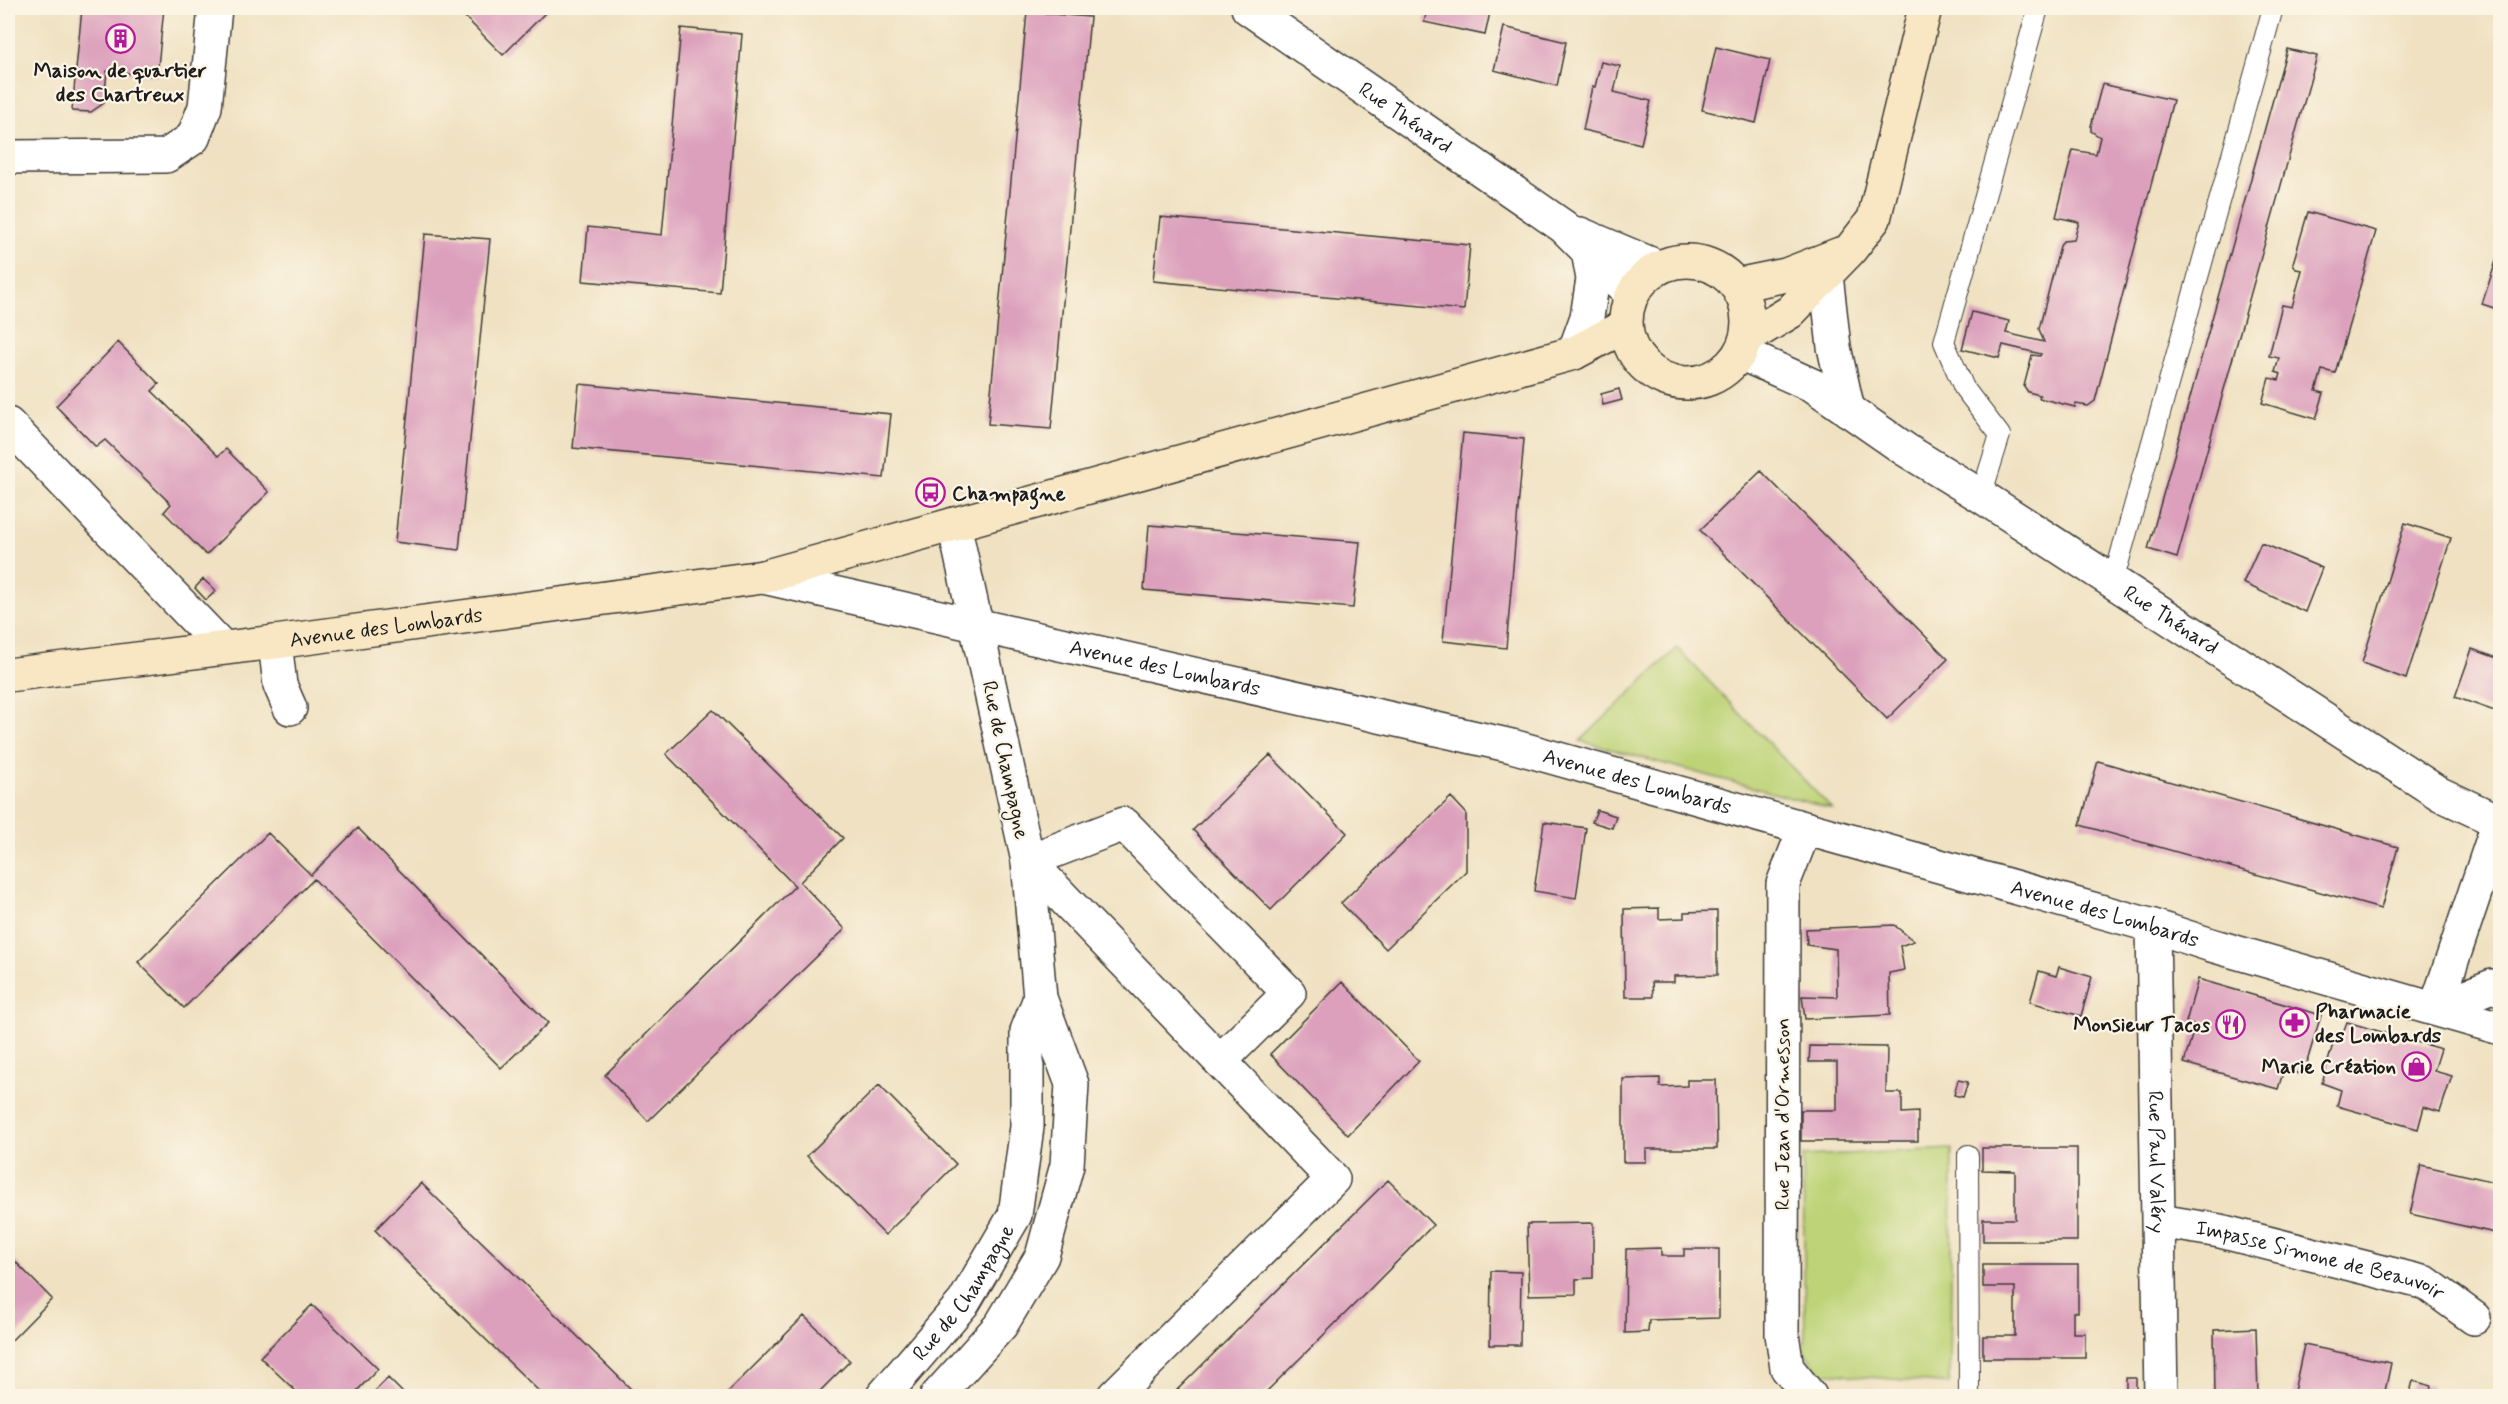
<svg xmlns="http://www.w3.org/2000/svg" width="2508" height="1404" viewBox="0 0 2508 1404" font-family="Mynerve,sans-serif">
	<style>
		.green { fill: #bed377; stroke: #6d784a; stroke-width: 1.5 }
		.building { fill: #dca0bc }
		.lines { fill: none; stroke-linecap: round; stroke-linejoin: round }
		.lane-casing { stroke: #3c3a35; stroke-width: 22 }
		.street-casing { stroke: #3c3a35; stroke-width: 36 }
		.secondary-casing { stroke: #3c3a35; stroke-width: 36 }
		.lane { stroke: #fff; stroke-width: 20 }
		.street { stroke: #fff; stroke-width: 33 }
		.secondary { stroke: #f9e7c3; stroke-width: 33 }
		.labels { text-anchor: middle; stroke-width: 4.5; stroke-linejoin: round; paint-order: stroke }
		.poi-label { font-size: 21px; font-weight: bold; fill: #1c1c1c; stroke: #fcf5e5; text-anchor: start }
		.street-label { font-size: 21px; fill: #1c1c1c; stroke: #fcf5e5 }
	</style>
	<rect width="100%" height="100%" fill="#fcf5e5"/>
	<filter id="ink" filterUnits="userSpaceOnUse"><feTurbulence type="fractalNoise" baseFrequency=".0167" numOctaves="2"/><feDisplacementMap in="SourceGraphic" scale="12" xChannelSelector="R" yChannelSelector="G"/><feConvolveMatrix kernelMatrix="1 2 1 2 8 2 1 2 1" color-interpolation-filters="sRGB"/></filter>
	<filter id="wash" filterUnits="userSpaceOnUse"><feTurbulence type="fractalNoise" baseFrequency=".008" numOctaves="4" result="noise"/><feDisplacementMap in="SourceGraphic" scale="24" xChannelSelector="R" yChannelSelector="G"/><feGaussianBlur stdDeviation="1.35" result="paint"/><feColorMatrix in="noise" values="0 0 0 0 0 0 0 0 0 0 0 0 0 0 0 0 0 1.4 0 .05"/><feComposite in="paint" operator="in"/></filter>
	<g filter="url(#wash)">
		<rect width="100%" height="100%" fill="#efe1c1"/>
		<path class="green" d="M 1677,648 L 1832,809 L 1580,741 Z
			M 1952,1149 L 1950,1384 L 1823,1373 L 1814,1366 L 1805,1352 L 1803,1156 Z"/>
		<g id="blocks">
			<path class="building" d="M 82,8 L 164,8 L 157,76 L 107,71 L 104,103 L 91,112 L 72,111 Z
				M 456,8 L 550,8 L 503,55 Z
				M 1428,8 L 1491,8 L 1485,35 L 1424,22 Z
				M 1027,12 L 1090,17 L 1051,429 L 988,424 Z
				M 1504,27 L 1566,42 L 1557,86 L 1494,70 Z
				M 681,28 L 742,34 L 720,293 L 583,281 L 588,227 L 662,235 Z
				M 1716,47 L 1770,60 L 1756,123 L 1702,110 Z
				M 2287,49 L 2317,56 L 2177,558 L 2148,549 Z
				M 1601,62 L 1620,66 L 1614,92 L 1651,101 L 1641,144 L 1583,130 L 1592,87 L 1595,87 Z
				M 2102,84 L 2173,100 L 2095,401 L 2088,406 L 2076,404 L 2075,407 L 2039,398 L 2040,395 L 2028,392 L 2024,386 L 2032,355 L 2040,356 L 2041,354 L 2003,345 L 1999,358 L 1962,349 L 1972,312 L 2009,321 L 2006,333 L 2044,342 L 2039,329 L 2060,246 L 2063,241 L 2074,240 L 2079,222 L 2056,217 L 2073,150 L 2096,154 L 2100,137 L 2091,131 L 2091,126 Z
				M 2500,174 L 2500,193 L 2495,191 Z
				M 2308,212 L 2376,231 L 2335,373 L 2322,370 L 2316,391 L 2324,393 L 2316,419 L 2262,403 L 2269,378 L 2279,380 L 2281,374 L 2275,372 L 2279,358 L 2269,356 L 2282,305 L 2292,307 L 2302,270 L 2296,269 L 2293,263 Z
				M 1160,217 L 1470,245 L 1464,310 L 1153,281 Z
				M 425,234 L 490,239 L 459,550 L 395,542 Z
				M 2497,258 L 2500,259 L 2500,310 L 2482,304 Z
				M 118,342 L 159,384 L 152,391 L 218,456 L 226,449 L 269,492 L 206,555 L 164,512 L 171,504 L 105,440 L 96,447 L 56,406 Z
				M 579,384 L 891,414 L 884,478 L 573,448 Z
				M 1619,389 L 1622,400 L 1603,405 L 1601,394 Z
				M 1463,433 L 1524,439 L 1506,648 L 1443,641 Z
				M 1761,471 L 1948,659 L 1887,719 L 1700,530 Z
				M 2405,523 L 2451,538 L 2406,679 L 2362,663 Z
				M 1149,525 L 1360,542 L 1353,608 L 1144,590 Z
				M 2261,543 L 2322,568 L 2305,612 L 2243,583 Z
				M 203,579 L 216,591 L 206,600 L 195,588 Z
				M 2472,649 L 2500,659 L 2500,713 L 2455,697 Z
				M 713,710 L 843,838 L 800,882 L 845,929 L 648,1121 L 605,1075 L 795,886 L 666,754 Z
				M 1270,755 L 1347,833 L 1271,910 L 1193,830 Z
				M 2098,761 L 2398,847 L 2381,909 L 2080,825 Z
				M 1451,797 L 1466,813 L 1466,871 L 1386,949 L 1341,903 Z
				M 1597,810 L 1616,816 L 1612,828 L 1592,822 Z
				M 1544,822 L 1586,828 L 1576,898 L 1534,891 Z
				M 358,828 L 548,1023 L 501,1068 L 314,879 L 184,1008 L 138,962 L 268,833 L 311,875 Z
				M 1659,908 L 1659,919 L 1684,918 L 1684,912 L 1717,911 L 1717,975 L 1674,976 L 1674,982 L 1652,982 L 1653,997 L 1625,997 L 1624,909 Z
				M 1894,925 L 1914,941 L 1900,946 L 1904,970 L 1889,973 L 1890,1015 L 1805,1019 L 1802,996 L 1837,997 L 1836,949 L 1807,945 L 1806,929 Z
				M 2059,967 L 2092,977 L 2081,1016 L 2030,1002 L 2039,971 L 2056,976 Z
				M 2198,979 L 2321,1015 L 2303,1075 L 2284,1069 L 2278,1089 L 2184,1063 L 2195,1025 L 2186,1022 Z
				M 1342,982 L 1419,1061 L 1348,1135 L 1270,1054 Z
				M 2347,1022 L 2441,1049 L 2434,1071 L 2452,1076 L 2440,1112 L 2424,1107 L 2418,1129 L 2337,1106 L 2341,1090 L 2322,1083 L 2336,1033 L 2342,1035 Z
				M 1810,1046 L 1887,1047 L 1886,1093 L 1902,1093 L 1902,1113 L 1918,1112 L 1918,1141 L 1801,1141 L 1801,1110 L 1837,1110 L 1837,1062 L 1809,1062 Z
				M 1660,1078 L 1660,1087 L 1687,1086 L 1687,1080 L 1716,1080 L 1717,1149 L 1646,1149 L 1646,1162 L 1623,1162 L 1623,1079 Z
				M 1958,1080 L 1968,1082 L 1963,1097 L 1954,1095 Z
				M 879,1085 L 956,1164 L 885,1235 L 807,1156 Z
				M 1982,1148 L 2077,1148 L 2077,1241 L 1983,1241 L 1983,1219 L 2015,1219 L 2015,1171 L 1982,1170 Z
				M 2421,1165 L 2500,1183 L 2500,1212 L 2495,1233 L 2410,1214 Z
				M 1388,1180 L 1433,1225 L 1369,1290 L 1262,1396 L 1171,1396 Z
				M 421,1183 L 487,1247 L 638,1396 L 544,1396 L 440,1295 L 375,1230 Z
				M 1593,1223 L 1593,1278 L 1576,1279 L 1576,1294 L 1529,1295 L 1527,1224 Z
				M 1661,1248 L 1661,1256 L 1684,1256 L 1684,1249 L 1719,1249 L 1719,1318 L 1649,1320 L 1648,1332 L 1625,1333 L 1626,1249 Z
				M 8,1254 L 52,1299 L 8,1344 Z
				M 1983,1265 L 2078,1265 L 2078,1312 L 2073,1312 L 2073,1333 L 2085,1333 L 2085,1358 L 1983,1358 L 1983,1336 L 2015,1336 L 2015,1287 L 1983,1287 Z
				M 1491,1271 L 1521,1272 L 1520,1345 L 1490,1345 Z
				M 312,1305 L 378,1369 L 352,1396 L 301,1396 L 260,1357 Z
				M 804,1316 L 850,1361 L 815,1396 L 724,1396 Z
				M 2256,1328 L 2258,1396 L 2215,1396 L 2214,1330 Z
				M 2304,1345 L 2391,1363 L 2384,1396 L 2293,1396 Z
				M 388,1378 L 406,1396 L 370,1396 Z
				M 2126,1378 L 2136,1378 L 2136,1396 L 2126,1396 Z
				M 2413,1381 L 2432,1386 L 2431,1391 L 2452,1396 L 2409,1396 Z"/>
		</g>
	</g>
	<g filter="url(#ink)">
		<use href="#blocks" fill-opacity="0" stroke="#3c3a35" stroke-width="1.5"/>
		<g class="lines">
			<defs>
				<path id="lane" d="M 1981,496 L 2000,435 L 1964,388 L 1944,342 L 2037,12
					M 2113,582 L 2273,8
					M 1968,1155 L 1969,1396"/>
				<g id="street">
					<path id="s1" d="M 1248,8 L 1564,227 L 1631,294"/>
					<path d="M 8,157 L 166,156 L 193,138 L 205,107 L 215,8"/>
					<path d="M 1580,234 L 1658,267"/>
					<path d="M 1826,275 L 1834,347 L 1848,410"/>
					<path d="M 1574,353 L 1587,317 L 1593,279 L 1588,251"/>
					<path id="s2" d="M 1740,353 L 1814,386 L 1906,450 L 1981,496 L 2440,794 L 2500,822"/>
					<path d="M 8,424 L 222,647"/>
					<path id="s3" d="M 763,577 L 1512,746 L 2153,926 L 2211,945 L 2500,1028"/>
					<path d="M 275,642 L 280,685 L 290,708"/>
					<path d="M 1807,829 L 1801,838 L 1783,884 L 1782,1334 L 1787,1368 L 1810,1396"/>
					<path id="s4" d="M 2153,926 L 2161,1396"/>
					<path d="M 2436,1008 L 2499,821"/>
					<path d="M 2436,1008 L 2492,986 L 2500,989"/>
					<path id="s5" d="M 2159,1221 L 2220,1231 L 2426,1283 L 2474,1318"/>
					<path id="s6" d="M 883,1396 L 964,1302 L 1015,1215 L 1027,1127 L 1027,1031 L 1040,998"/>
					<path d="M 937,1396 L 1001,1325 L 1042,1256 L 1067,1165 L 1072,1084 L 1040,998 L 1028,861 L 954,524"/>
					<path d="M 1114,1396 L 1333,1179 L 1028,861 L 1124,824 L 1289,993 L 1221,1060"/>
				</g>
				<g id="secondary">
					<circle cx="1687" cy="322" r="61"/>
					<path d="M 1737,285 L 1786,275 L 1840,254"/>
					<path d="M 1747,338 L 1790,312 L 1850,250 L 1874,219 L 1925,8"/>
					<path id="s7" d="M 8,675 L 275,642 L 763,577 L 1574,353 L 1625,326"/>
				</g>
			</defs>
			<use href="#lane" class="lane-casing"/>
			<use href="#street" class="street-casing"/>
			<use href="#secondary" class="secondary-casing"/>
			<use href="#lane" class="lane"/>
			<use href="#street" class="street"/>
			<use href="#secondary" class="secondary"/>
		</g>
	</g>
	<defs>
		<symbol id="building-ring" viewBox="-11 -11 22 22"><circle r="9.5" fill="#fcf5e5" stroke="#b5179e" stroke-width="1.5"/><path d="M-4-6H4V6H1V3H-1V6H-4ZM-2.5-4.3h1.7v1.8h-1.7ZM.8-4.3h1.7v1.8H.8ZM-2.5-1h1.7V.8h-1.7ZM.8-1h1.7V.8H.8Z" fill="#b5179e"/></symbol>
		<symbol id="bus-ring" viewBox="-11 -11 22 22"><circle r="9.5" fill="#fcf5e5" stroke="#b5179e" stroke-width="1.5"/><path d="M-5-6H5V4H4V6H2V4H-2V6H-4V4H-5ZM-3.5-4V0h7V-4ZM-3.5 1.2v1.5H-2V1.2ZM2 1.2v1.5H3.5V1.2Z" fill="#b5179e"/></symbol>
		<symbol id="pharmacy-ring" viewBox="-11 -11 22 22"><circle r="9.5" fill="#fcf5e5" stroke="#b5179e" stroke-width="1.5"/><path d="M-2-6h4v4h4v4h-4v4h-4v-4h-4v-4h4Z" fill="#b5179e"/></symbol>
		<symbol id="restaurant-ring" viewBox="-11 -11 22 22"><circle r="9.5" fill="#fcf5e5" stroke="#b5179e" stroke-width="1.5"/><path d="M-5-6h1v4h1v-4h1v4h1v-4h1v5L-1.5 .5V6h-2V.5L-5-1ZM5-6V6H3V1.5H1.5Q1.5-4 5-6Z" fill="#b5179e"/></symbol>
		<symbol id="shop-ring" viewBox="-11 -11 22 22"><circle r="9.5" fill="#fcf5e5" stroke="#b5179e" stroke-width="1.5"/><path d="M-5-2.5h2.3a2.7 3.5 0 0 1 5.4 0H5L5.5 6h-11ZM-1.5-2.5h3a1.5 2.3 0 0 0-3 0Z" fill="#b5179e"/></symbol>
	</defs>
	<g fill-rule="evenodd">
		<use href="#building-ring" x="104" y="22" width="33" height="33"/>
		<use href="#bus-ring" x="914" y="476" width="33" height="33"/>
		<use href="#pharmacy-ring" x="2278" y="1006" width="33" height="33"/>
		<use href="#restaurant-ring" x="2214" y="1008" width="33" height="33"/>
		<use href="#shop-ring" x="2400" y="1050" width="33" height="33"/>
	</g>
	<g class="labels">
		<g class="poi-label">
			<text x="120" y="77" text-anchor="middle">Maison de quartier<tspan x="120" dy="24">des Chartreux</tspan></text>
			<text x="952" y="500">Champagne</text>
			<text x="2315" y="1018">Pharmacie<tspan x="2315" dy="24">des Lombards</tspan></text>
			<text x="2210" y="1031" text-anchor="end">Monsieur Tacos</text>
			<text x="2396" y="1073" text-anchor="end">Marie Création</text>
		</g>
		<g class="street-label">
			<text dy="7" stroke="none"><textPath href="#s1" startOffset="192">Rue Thénard</textPath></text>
			<text dy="7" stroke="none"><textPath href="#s2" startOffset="508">Rue Thénard</textPath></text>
			<text dy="7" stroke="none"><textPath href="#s7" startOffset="381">Avenue des Lombards</textPath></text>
			<text dy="7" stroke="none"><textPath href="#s3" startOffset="412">Avenue des Lombards</textPath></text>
			<text transform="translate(1006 760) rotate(78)" y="7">Rue de Champagne</text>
			<text dy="7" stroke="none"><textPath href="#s3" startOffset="898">Avenue des Lombards</textPath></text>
			<text dy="7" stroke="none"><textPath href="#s3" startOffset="1384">Avenue des Lombards</textPath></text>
			<text transform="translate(1782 1114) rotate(-90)" y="7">Rue Jean d'Ormesson</text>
			<text dy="7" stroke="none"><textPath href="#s4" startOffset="236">Rue Paul Valéry</textPath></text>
			<text dy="7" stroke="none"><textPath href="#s5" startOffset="166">Impasse Simone de Beauvoir</textPath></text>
			<text dy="7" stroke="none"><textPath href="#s6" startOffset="132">Rue de Champagne</textPath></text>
		</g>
	</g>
	<rect width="2508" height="1404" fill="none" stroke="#fcf5e5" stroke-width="30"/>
</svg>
